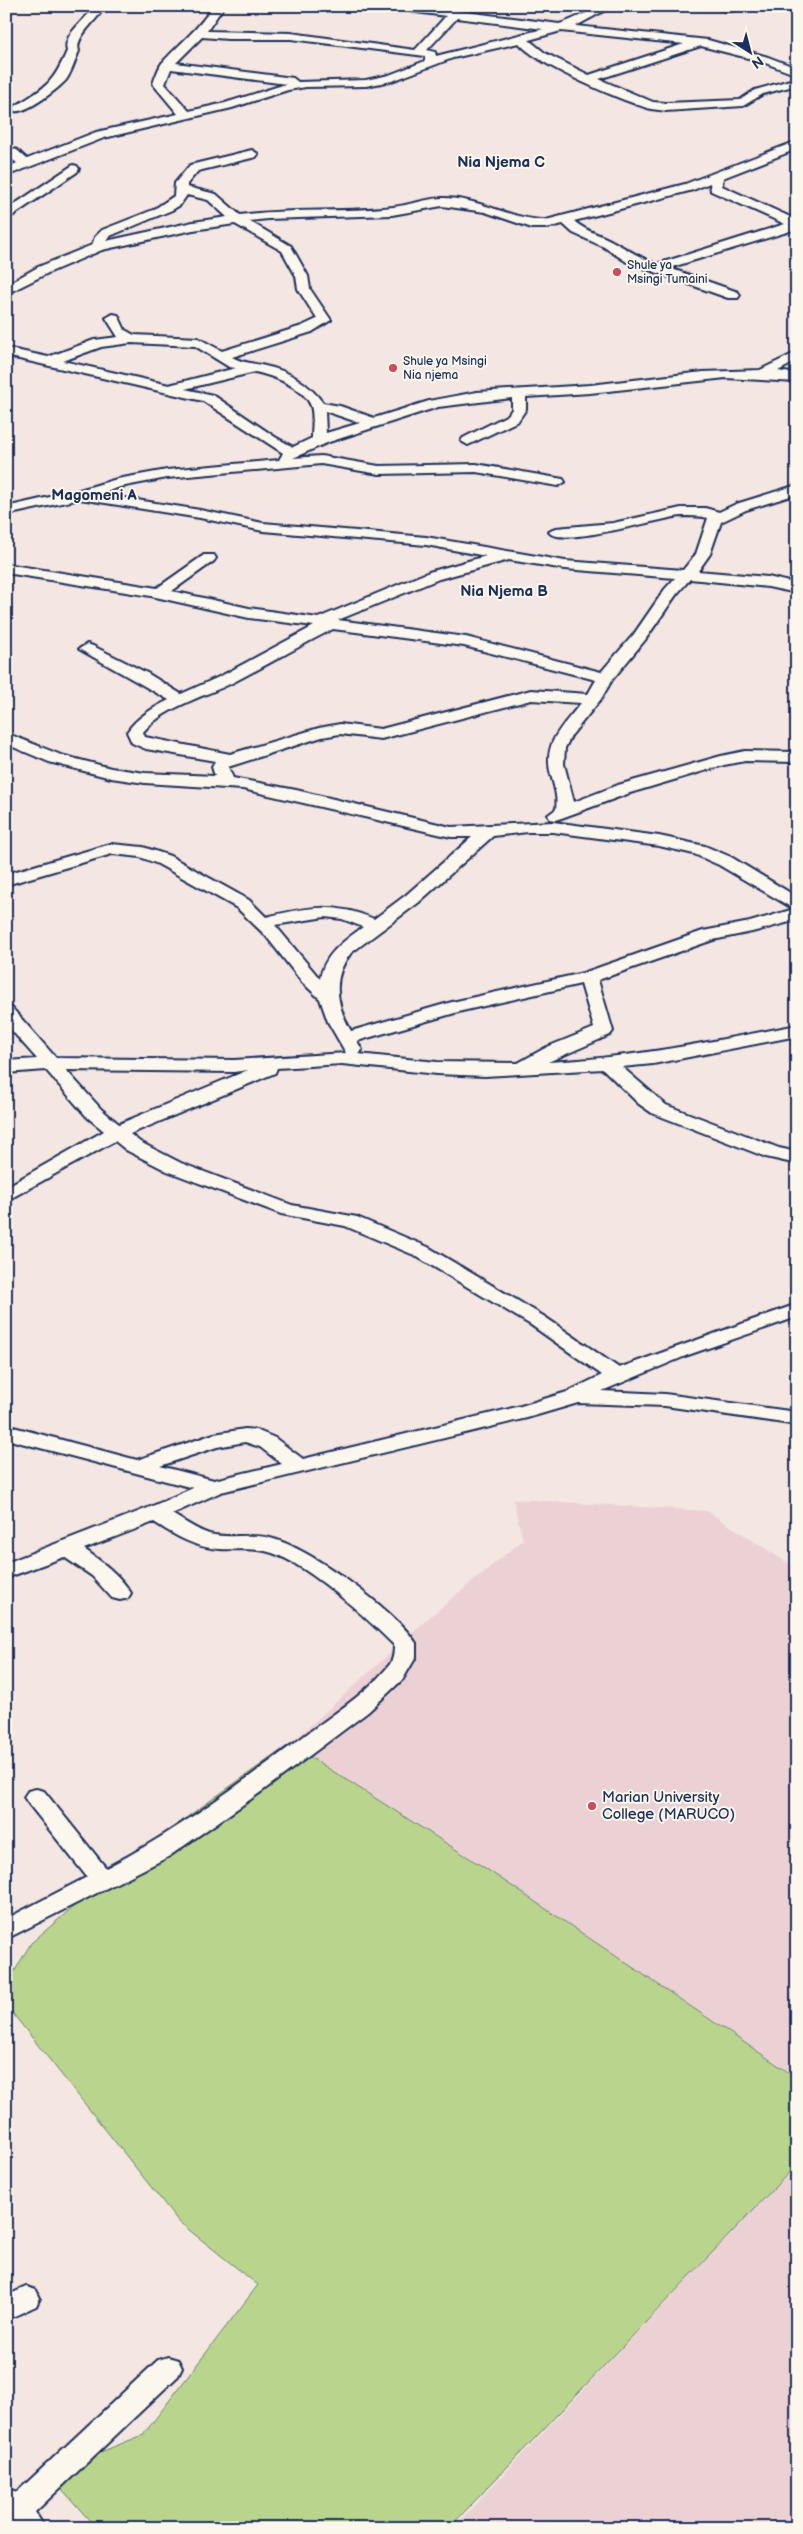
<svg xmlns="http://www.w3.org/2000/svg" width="803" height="2534" viewBox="0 0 803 2534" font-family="'Balsamiq Sans',sans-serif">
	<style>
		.built { fill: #ebd1d4 }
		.green { fill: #b9d58c; stroke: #6a8275 }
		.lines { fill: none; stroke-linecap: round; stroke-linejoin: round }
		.street-casing { stroke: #1b2f5e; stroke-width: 4 }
		.street { fill: #fbf7ec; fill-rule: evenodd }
		.poi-dot { fill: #d1495b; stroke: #fbf7ec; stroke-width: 2 }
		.labels { text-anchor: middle; stroke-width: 4; stroke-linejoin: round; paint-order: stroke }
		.far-poi-label { font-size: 12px; fill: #1b2f5e; stroke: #fbf7ec; text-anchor: start }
		.far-quarter-label { font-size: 15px; font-weight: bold; fill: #1b2f5e; stroke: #fbf7ec }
		.poi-label { font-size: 15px; fill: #1b2f5e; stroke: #fbf7ec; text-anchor: start }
	</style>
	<rect width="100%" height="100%" fill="#f4e6e1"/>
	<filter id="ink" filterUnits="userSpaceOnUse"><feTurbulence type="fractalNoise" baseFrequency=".02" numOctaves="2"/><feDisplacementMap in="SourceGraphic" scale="10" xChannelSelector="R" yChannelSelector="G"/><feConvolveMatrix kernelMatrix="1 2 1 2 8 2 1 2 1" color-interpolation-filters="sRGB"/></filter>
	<g filter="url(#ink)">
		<path class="built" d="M 513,1499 L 707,1511 L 797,1569 L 797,2078 L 485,1868 L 290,1744 L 432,1615 L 523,1540 Z
			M 797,2164 L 797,2528 L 453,2528 L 617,2354 Z"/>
		<path class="green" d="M 290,1744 L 485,1868 L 797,2078 L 797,2164 L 449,2528 L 96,2528 L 48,2473 L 143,2435 L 258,2285 L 179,2222 L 6,2005 L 6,1986 L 31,1943 L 135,1854 Z"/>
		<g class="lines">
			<defs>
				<path id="street" d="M 94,6 L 105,6 C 97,21 74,37 79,51 C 75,60 72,72 66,80 C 58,89 26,114 14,111 L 14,107 C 45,87 52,86 67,51 C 62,34 87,20 94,6 Z
					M 213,6 L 224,6 L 207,31 L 291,33 L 415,50 L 446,16 L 393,9 L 388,6 L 420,6 L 559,24 C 578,19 593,6 613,6 L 576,26 L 708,40 L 768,57 L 797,68 L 797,75 L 760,61 L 701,46 L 599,79 L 653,102 L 666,103 L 740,100 L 755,90 L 797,78 L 797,85 L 763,94 L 743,106 L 666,111 L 651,109 C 622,101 537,65 519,43 L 453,58 L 392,81 L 366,86 L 306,87 L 288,90 L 232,108 L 104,138 L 6,176 L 6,168 L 17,163 L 6,155 L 6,147 L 17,150 L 27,159 L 96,132 L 178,114 L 153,84 C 155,78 159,67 162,63 C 179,44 199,29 213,6 ZM 457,18 L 543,29 L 436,56 L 435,52 L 427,50 ZM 561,31 L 684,44 L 589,75 L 545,53 L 529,40 ZM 202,37 L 228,39 L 291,39 L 425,56 L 425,61 L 389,75 L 366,80 L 298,82 L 293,78 L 176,63 ZM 171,69 L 286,84 L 225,103 L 189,111 L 165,84 Z
					M 712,6 L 738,6 L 739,8 C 733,13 718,11 712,6 Z
					M 797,141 L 797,149 L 723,178 L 722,186 L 797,220 L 797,229 L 669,268 L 738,292 L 740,295 L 738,298 L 728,298 L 627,262 L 604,247 L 573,233 L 563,224 L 546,228 L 532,228 L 485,212 L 442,206 L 392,215 L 268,219 L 249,221 L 291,246 L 308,276 L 310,289 L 331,320 L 312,332 L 232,357 C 242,363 254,363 265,366 C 290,371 308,383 323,403 L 340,406 L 374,418 L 429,401 L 477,392 L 590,385 L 703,372 L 760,370 L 797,352 L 797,361 L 778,371 L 797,374 L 797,382 L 726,378 L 590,393 L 526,397 L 526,409 L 518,421 L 468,445 L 461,441 L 463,438 L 508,415 L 512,409 L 512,398 L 438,407 L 329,442 L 293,458 L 321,456 L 379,466 L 476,464 L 563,479 L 565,482 L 558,486 L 476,472 L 379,474 L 321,464 L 167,478 L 120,487 L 99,494 L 200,510 L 263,523 L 426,537 L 565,561 L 683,570 L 696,554 L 708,518 C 700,516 690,516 681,516 C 661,518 560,548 549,532 L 556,528 L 613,523 L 681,508 L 705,508 L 719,512 L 736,504 L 797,485 L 797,494 L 746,510 L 721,522 L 710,554 L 698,571 L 768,577 L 797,584 L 797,593 L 768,587 L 690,579 L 676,595 L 645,640 L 612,680 L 601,699 L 571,736 L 565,748 L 564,764 L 574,802 L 618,785 L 721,756 L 745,751 L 797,752 L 797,762 L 745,761 L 724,765 L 630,793 L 556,820 L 550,819 L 548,815 L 556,809 C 558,797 554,786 551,775 C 542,743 563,726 581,703 L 531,700 L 381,739 L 340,734 L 322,737 L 228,767 L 233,778 L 296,790 L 451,827 L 553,822 L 659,836 L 705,846 L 731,857 L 797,897 L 797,920 L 752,932 L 713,940 L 598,980 L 613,1031 L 610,1035 L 548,1062 C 632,1058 714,1041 797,1025 L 797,1036 L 653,1064 L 622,1067 L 666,1105 L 779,1148 L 797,1152 L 797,1164 L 766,1157 L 652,1113 L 639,1104 L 603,1069 L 485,1076 L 437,1074 L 342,1064 L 277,1068 L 275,1073 L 130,1134 L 140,1142 L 181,1163 L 292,1205 L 357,1217 L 428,1247 L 545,1317 L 619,1368 L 797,1304 L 797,1317 L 688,1355 L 602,1391 L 665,1394 L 797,1412 L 797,1425 L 665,1406 L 578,1403 L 527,1418 L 221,1492 L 172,1514 C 184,1521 196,1530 209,1534 C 229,1539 250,1533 270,1538 C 307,1546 396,1611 416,1643 L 416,1657 L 403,1679 L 368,1712 L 261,1792 L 168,1857 L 6,1939 L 6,1919 L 87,1877 L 28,1803 L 24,1797 L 28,1791 L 36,1789 L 44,1791 L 106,1868 C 176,1832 238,1785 300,1739 C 329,1717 362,1697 386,1669 C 393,1662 394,1655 394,1645 C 366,1617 303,1559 265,1551 C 251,1548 235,1550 220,1549 C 195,1548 174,1535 154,1522 L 84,1549 C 102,1562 119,1574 131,1593 L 128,1598 L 120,1600 L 112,1598 L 92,1576 L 64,1557 L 6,1578 L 6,1563 L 148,1508 L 193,1488 L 6,1439 L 6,1425 L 137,1460 L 214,1434 L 245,1429 L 256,1430 L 275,1438 L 303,1459 L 521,1406 L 567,1392 L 602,1375 L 531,1325 L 414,1255 L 345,1226 L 281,1214 L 167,1171 L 126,1150 L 115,1141 L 6,1201 L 6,1187 L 104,1131 L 87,1117 L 46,1070 L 6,1073 L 6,1061 L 37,1059 L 6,1024 L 6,1007 L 12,1008 L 56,1058 L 234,1060 L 346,1053 L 328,1022 L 320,999 L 302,982 L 266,936 L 237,908 L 158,864 L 140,857 L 112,854 L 6,885 L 6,874 L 111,844 L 143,847 L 170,856 L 249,900 L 266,917 C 308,907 333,902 374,919 L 406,895 L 472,837 L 451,837 L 243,789 L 145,783 L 111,778 L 49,762 L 6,744 L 6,733 L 61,755 L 111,768 L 145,773 L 215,776 L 212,767 L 215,761 L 146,749 L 132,743 L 127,732 C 137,717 153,708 169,700 L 79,649 L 87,644 L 93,646 L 147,673 L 181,694 L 221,676 L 314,626 L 249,618 L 151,596 L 6,573 L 6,564 L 157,588 L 204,555 L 214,555 L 216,558 L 214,561 L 172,591 L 249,608 L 318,618 L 429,572 L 486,556 L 426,545 L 263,531 L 200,518 L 80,499 L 6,515 L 6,507 L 76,491 L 117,479 L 167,470 L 279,460 L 283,453 L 203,401 L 6,356 L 6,348 L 48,357 L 94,340 L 118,337 L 106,318 L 113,314 L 118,315 L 125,330 L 134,335 L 198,338 L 222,351 L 302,326 L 317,319 L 298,289 L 296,276 L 282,251 L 235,224 L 193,230 L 102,250 L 48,273 L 6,294 L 6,285 L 38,267 L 92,245 L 95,237 L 102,230 L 153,210 L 174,196 L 175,183 L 190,165 L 252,150 L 258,154 L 256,157 L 198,171 L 187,184 L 187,187 L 216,194 L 240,215 C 291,208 342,213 393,207 C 409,205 425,199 442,198 C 478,197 511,220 546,220 L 685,184 ZM 710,183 L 711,191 L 785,224 L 657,264 C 640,258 627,249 612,241 C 599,234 585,231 574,221 L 693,190 ZM 187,195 L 208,200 L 227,217 L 193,222 L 106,241 L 110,236 L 172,210 L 180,205 ZM 131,343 L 195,346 L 229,367 L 236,368 L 169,385 L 63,361 L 101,347 ZM 255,372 C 273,376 304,387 311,406 C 314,415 312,429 312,438 L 293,447 L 275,437 L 213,395 L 185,389 ZM 325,411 L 360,423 L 326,433 ZM 509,560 L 565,569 L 675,578 L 665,589 L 634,634 L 601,672 L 466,637 L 338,620 L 439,579 ZM 333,629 L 464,646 L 596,680 L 588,694 L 531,690 L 381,729 L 340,724 L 319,728 L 230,754 L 145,737 L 143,732 C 166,706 204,697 234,682 C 267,665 299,646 333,629 ZM 528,832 L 553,832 L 659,846 L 694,854 L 719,865 L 794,909 L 750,922 L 703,931 L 583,973 L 452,1002 L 351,1031 C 336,1005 331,977 351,953 L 418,903 L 493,836 ZM 325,917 L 342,919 L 363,927 C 344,941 324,954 320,979 L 275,925 ZM 581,984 L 594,1028 L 547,1047 L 518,1063 L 437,1062 L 358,1054 L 362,1050 L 357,1041 L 462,1011 ZM 66,1070 L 234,1072 L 248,1070 L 119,1124 L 101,1109 ZM 245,1442 L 260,1447 L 282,1464 L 214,1480 L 160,1466 L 217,1447 Z
					M 73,165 L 77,166 L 79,169 L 77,172 L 6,220 L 6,210 Z
					M 26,2287 L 36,2290 L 40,2298 L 36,2306 L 6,2320 L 6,2296 Z
					M 168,2357 L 178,2360 L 182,2368 L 178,2376 L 35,2512 L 45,2528 L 13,2528 L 6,2520 L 6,2488 L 17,2492 L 158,2360 Z"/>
			</defs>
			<use href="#street" class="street-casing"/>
			<use href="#street" class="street"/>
		</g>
	</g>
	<g class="poi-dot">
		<circle cx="617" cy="272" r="5"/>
		<circle cx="393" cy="368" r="5"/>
		<circle cx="592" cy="1806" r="5"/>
	</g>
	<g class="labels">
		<g class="far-poi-label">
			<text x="627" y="269">Shule ya<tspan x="627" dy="14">Msingi Tumaini</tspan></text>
			<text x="403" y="365">Shule ya Msingi<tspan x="403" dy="14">Nia njema</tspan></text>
		</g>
		<g class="far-quarter-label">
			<text x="501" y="167">Nia Njema C</text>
			<text x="94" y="500">Magomeni A</text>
			<text x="504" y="596">Nia Njema B</text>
		</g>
		<g class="poi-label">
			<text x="602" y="1802">Marian University<tspan x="602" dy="17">College (MARUCO)</tspan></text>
		</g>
	</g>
	<rect width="803" height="2534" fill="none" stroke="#fbf7ec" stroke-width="25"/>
	<rect x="12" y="12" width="778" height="2509" fill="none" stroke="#1b2f5e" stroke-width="2" filter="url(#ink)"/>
	<g transform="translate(750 52) rotate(144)" stroke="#fbf7ec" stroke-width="4" paint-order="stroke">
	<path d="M0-4L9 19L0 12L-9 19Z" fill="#1b2f5e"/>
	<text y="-8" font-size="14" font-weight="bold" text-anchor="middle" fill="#1b2f5e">N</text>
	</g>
</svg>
